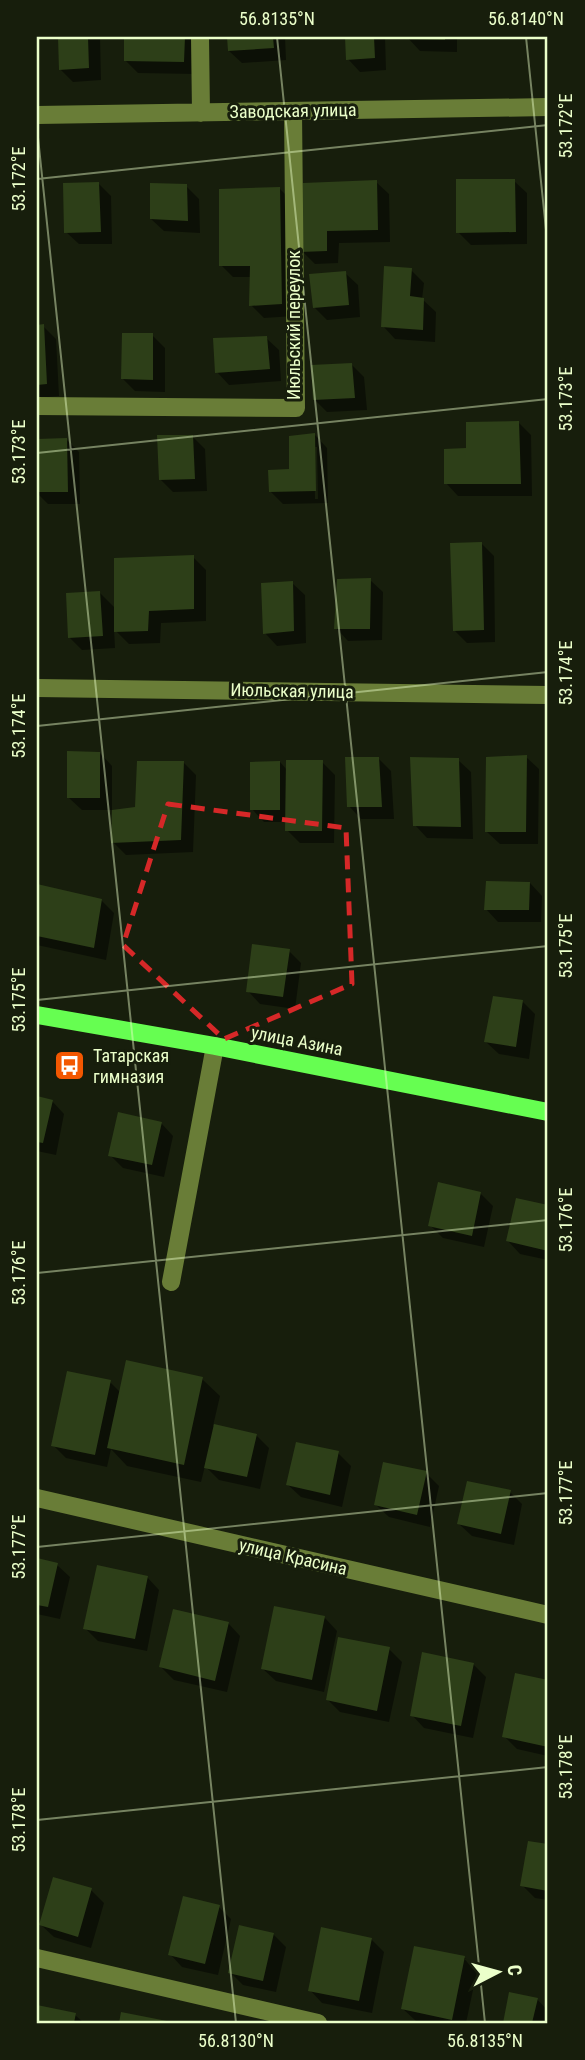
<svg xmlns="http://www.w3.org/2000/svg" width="585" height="2060" viewBox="0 0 585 2060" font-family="'Roboto Condensed',sans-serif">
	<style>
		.shadow { fill: #0007; fill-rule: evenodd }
		.building { fill: #2d3f18 }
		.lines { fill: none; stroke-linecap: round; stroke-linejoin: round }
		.minor { stroke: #697d37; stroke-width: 18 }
		.major { stroke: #66fe51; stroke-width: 18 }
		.marked { fill: none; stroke: #d62828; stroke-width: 5; stroke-dasharray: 14 9; stroke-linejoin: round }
		.ticks { fill: none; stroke: #ebffca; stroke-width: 2; stroke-opacity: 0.45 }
		.labels { text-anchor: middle; stroke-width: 6; stroke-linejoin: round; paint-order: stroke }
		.street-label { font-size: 18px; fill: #ebffca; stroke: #171e0c }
		.poi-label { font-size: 18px; fill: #ebffca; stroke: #171e0c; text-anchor: start }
		.neatline { fill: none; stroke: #ebffca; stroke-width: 2.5 }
		.ticks-label { font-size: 18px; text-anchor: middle; fill: #ebffca }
	</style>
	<rect width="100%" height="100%" fill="#171e0c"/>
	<path class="shadow" d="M 60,37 L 100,37 L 101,80 L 73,82 L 60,69 Z
		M 126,37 L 198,37 L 196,74 L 138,73 L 125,60 Z
		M 229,37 L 285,37 L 286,60 L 242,63 L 229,51 Z
		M 347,37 L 385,37 L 386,70 L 360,72 L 348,59 Z
		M 407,37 L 457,37 L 457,52 L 420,51 Z
		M 514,181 L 527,193 L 527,244 L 471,245 L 458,232 Z
		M 376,182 L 389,194 L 390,242 L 339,243 L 338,263 L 315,264 L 302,251 Z
		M 99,184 L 111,196 L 112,244 L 79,244 L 66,232 Z
		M 186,186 L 199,199 L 200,233 L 164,231 L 151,219 Z
		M 280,189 L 292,201 L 294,316 L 264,318 L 251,305 L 251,277 L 233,277 L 221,265 Z
		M 411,270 L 424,283 L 422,299 L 436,312 L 435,342 L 395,339 L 383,326 Z
		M 345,273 L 358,285 L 360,317 L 327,320 L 314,307 Z
		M 37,326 L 43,326 L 56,339 L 59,396 L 37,398 Z
		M 152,335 L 165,348 L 165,392 L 135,391 L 123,379 Z
		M 266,338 L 279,350 L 281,381 L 229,385 L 217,372 Z
		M 351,364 L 364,377 L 367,410 L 327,412 L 314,399 Z
		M 518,422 L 531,435 L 532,496 L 458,496 L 446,483 L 468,450 Z
		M 315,435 L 327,448 L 328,503 L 283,504 L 270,491 L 291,471 ZM 314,447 L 317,447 L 318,499 L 315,499 Z
		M 193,437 L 205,449 L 207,491 L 173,492 L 160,479 Z
		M 67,440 L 79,452 L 80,504 L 48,504 L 37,493 L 37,441 Z
		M 481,543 L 494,556 L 495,642 L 467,643 L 455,631 Z
		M 193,557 L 206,570 L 206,621 L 161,623 L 160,643 L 129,644 L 114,629 L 115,648 L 82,650 L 70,638 L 100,593 L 116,609 Z
		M 370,580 L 383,592 L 382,640 L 348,641 L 336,628 Z
		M 292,583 L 305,595 L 306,643 L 277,646 L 265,633 Z
		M 100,753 L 112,766 L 112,810 L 82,810 L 69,798 Z
		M 526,757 L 539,769 L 538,844 L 500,844 L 487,832 Z
		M 378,758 L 391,771 L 394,819 L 361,819 L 349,806 Z
		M 458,760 L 471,772 L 473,839 L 427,838 L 415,825 Z
		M 183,762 L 196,775 L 193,852 L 126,855 L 113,842 L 137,809 Z
		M 280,762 L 287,770 L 322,762 L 335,775 L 334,843 L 300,843 L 287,830 L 287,822 L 264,822 L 252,809 Z
		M 530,883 L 542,896 L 541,922 L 498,922 L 486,909 Z
		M 37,886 L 101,900 L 114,913 L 106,960 L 37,945 Z
		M 289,951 L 301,963 L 295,1009 L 260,1004 L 248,991 Z
		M 523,1002 L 535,1014 L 529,1059 L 499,1054 L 486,1042 Z
		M 37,1098 L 52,1101 L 64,1114 L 56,1155 L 37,1151 Z
		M 161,1123 L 173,1136 L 164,1177 L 123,1168 L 110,1155 Z
		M 480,1193 L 493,1206 L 484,1247 L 443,1238 L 430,1225 Z
		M 517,1200 L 548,1207 L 548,1260 L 520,1254 L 508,1241 Z
		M 202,1379 L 220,1396 L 213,1426 L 256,1435 L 269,1448 L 260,1489 L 219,1480 L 205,1466 L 201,1482 L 127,1466 L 111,1449 L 107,1467 L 66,1458 L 53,1445 L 110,1382 L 121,1393 Z
		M 338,1453 L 351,1466 L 342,1507 L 301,1497 L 288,1485 Z
		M 426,1473 L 439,1486 L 430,1527 L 389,1517 L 376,1505 Z
		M 510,1492 L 522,1504 L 514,1545 L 472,1536 L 459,1524 Z
		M 37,1560 L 57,1565 L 70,1577 L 60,1619 L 37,1614 Z
		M 147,1577 L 159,1590 L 147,1651 L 98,1641 L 85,1628 Z
		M 325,1618 L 337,1631 L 324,1692 L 276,1681 L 263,1669 Z
		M 228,1623 L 240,1636 L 227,1692 L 174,1680 L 161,1667 Z
		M 389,1649 L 402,1662 L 389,1722 L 340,1712 L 328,1700 Z
		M 473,1664 L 486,1677 L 473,1738 L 424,1728 L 412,1715 Z
		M 517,1675 L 548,1682 L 548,1756 L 517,1749 L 504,1736 Z
		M 529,1843 L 548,1846 L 548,1900 L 535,1898 L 522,1885 Z
		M 91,1890 L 104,1903 L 91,1948 L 54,1937 L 41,1925 Z
		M 219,1907 L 231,1919 L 218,1975 L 182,1967 L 170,1954 Z
		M 273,1934 L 286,1947 L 276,1992 L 243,1985 L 230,1972 Z
		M 371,1939 L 384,1952 L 372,2013 L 322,2003 L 310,1990 Z
		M 465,1958 L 477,1971 L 466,2023 L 424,2023 L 416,2021 L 403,2009 Z
		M 510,1994 L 537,1999 L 548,2011 L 547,2023 L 504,2023 Z
		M 37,2007 L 75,2015 L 84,2023 L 37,2023 Z"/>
	<path class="building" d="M 58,37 L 88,37 L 89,68 L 59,70 Z
		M 124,37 L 185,37 L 184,62 L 124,61 Z
		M 227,37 L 273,37 L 274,48 L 228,51 Z
		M 345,37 L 374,37 L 375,58 L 346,60 Z
		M 403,37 L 445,37 L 445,40 L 403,39 Z
		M 456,179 L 515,179 L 516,232 L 456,233 Z
		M 377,180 L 378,230 L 327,231 L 327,251 L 300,252 L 303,183 Z
		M 99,182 L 101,232 L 64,233 L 63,183 Z
		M 150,183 L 187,184 L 188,221 L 150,219 Z
		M 280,187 L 282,304 L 249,306 L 250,266 L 219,266 L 219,189 Z
		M 384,266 L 412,268 L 410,296 L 424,298 L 423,330 L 381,327 Z
		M 346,271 L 349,305 L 313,308 L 309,274 Z
		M 44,324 L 47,384 L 37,385 L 37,325 Z
		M 122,333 L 153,333 L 153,380 L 121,379 Z
		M 267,336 L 270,369 L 215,373 L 213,338 Z
		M 352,363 L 355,398 L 313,400 L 311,365 Z
		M 519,421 L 521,484 L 444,484 L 444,449 L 466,448 L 466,422 Z
		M 315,433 L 316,491 L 269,492 L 268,470 L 289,469 L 289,436 Z
		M 157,435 L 193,435 L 195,479 L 159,480 Z
		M 67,438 L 68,492 L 37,492 L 37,439 Z
		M 482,542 L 484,630 L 453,631 L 450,543 Z
		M 194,555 L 194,609 L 149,611 L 148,631 L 114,632 L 114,558 Z
		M 371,578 L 370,629 L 334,629 L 337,579 Z
		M 293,581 L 294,631 L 263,634 L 261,583 Z
		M 100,591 L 103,636 L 68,638 L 66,593 Z
		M 67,751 L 100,752 L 100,798 L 67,798 Z
		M 527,755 L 526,832 L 485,832 L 486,757 Z
		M 345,757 L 379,757 L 382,807 L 347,807 Z
		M 410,757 L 459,758 L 461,827 L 413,826 Z
		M 286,760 L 323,760 L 322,831 L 285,831 Z
		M 137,761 L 184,761 L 181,840 L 111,843 L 112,810 L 135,807 Z
		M 280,761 L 280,810 L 250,810 L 250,762 Z
		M 486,881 L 530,882 L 529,910 L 484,910 Z
		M 37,884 L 102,899 L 94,948 L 37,936 Z
		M 252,944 L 290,949 L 283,997 L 246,992 Z
		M 493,996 L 523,1000 L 516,1047 L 484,1042 Z
		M 37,1096 L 53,1100 L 43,1143 L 37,1142 Z
		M 118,1112 L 162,1122 L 152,1165 L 108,1156 Z
		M 438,1182 L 481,1192 L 472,1236 L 428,1226 Z
		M 516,1198 L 548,1205 L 548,1251 L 506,1241 Z
		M 126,1360 L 203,1377 L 184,1465 L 107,1448 Z
		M 67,1371 L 111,1380 L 95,1455 L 51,1446 Z
		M 214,1424 L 257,1434 L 247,1477 L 204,1468 Z
		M 296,1442 L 339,1451 L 330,1495 L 286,1485 Z
		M 383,1462 L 427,1471 L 417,1515 L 374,1505 Z
		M 467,1481 L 511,1490 L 501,1534 L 457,1524 Z
		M 37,1558 L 58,1563 L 48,1607 L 37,1605 Z
		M 97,1565 L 148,1576 L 135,1639 L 83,1629 Z
		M 274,1606 L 325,1616 L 312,1680 L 261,1669 Z
		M 173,1609 L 229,1622 L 215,1681 L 159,1667 Z
		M 338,1637 L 390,1647 L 377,1711 L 326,1700 Z
		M 422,1652 L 474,1663 L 461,1726 L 410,1716 Z
		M 515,1673 L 548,1680 L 548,1747 L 502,1737 Z
		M 528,1841 L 548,1844 L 548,1891 L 520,1886 Z
		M 53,1877 L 92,1888 L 78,1937 L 39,1925 Z
		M 183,1896 L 220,1905 L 205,1964 L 168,1955 Z
		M 239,1925 L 274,1933 L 263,1981 L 228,1973 Z
		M 321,1927 L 372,1938 L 359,2001 L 308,1991 Z
		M 414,1946 L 465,1956 L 452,2020 L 401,2009 Z
		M 509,1992 L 538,1998 L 532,2023 L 503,2023 Z
		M 37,2005 L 76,2013 L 74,2023 L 37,2023 Z
		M 121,2012 L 172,2022 L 172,2023 L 119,2023 Z"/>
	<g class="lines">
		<path class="minor" d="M 200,37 L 201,113
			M 37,115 L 548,107
			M 37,406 L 296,408 L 293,111
			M 37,688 L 548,695
			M 171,1282 L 215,1046
			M 37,1498 L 548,1615
			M 37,1958 L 318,2023"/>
		<path class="major" d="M 37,1015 L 215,1046 L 548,1112"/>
	</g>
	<path class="marked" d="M 168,804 L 346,828 L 352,984 L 224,1039 L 123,945 Z"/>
	<path class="ticks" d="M 277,37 L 485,2023M 526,37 L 548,249M 37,128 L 236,2023M 37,179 L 548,125M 37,453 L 548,399M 37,726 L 548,672M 37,1000 L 548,946M 37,1273 L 548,1220M 37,1547 L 548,1493M 37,1820 L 548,1767"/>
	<defs>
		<symbol id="bus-square" viewBox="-11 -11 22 22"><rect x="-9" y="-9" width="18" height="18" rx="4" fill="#f35701" stroke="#171e0c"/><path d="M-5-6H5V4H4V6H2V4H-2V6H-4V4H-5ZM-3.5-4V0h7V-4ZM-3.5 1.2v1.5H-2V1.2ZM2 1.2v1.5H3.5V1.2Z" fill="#fff"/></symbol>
	</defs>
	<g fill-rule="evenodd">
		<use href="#bus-square" x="52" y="1048" width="35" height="35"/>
	</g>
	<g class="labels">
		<g class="street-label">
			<text transform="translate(293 111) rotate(-1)" y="6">Заводская улица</text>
			<text transform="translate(294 325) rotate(-90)" y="6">Июльский переулок</text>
			<text transform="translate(292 691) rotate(1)" y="6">Июльская улица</text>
			<text transform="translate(297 1041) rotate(11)" y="6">улица Азина</text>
			<text transform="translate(293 1557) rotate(13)" y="6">улица Красина</text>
		</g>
		<g class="poi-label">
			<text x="93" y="1062">Татарская<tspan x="93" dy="21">гимназия</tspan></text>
		</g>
	</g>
	<rect width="585" height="2060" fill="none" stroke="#171e0c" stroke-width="77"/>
	<g transform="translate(498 1972) rotate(84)" stroke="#171e0c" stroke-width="5" paint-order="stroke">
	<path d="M0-5L12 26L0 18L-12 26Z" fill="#ebffca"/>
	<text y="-10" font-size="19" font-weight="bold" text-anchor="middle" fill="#ebffca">С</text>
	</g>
	<rect x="38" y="38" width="508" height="1984" class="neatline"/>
	<g class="ticks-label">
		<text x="277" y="25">56.8135°N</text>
		<text x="526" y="25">56.8140°N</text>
		<text transform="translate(566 126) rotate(-90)" y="6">53.172°E</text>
		<text transform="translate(19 179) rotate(-90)" y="6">53.172°E</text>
		<text transform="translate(566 399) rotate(-90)" y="6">53.173°E</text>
		<text transform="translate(19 452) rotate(-90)" y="6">53.173°E</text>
		<text transform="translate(566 673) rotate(-90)" y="6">53.174°E</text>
		<text transform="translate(19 726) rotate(-90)" y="6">53.174°E</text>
		<text transform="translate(566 946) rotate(-90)" y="6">53.175°E</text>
		<text transform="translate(19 1000) rotate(-90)" y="6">53.175°E</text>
		<text transform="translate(566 1220) rotate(-90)" y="6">53.176°E</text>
		<text transform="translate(19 1273) rotate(-90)" y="6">53.176°E</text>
		<text transform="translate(566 1493) rotate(-90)" y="6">53.177°E</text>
		<text transform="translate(19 1547) rotate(-90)" y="6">53.177°E</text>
		<text transform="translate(566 1767) rotate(-90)" y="6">53.178°E</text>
		<text transform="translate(19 1820) rotate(-90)" y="6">53.178°E</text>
		<text x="236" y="2047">56.8130°N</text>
		<text x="485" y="2047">56.8135°N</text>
	</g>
</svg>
